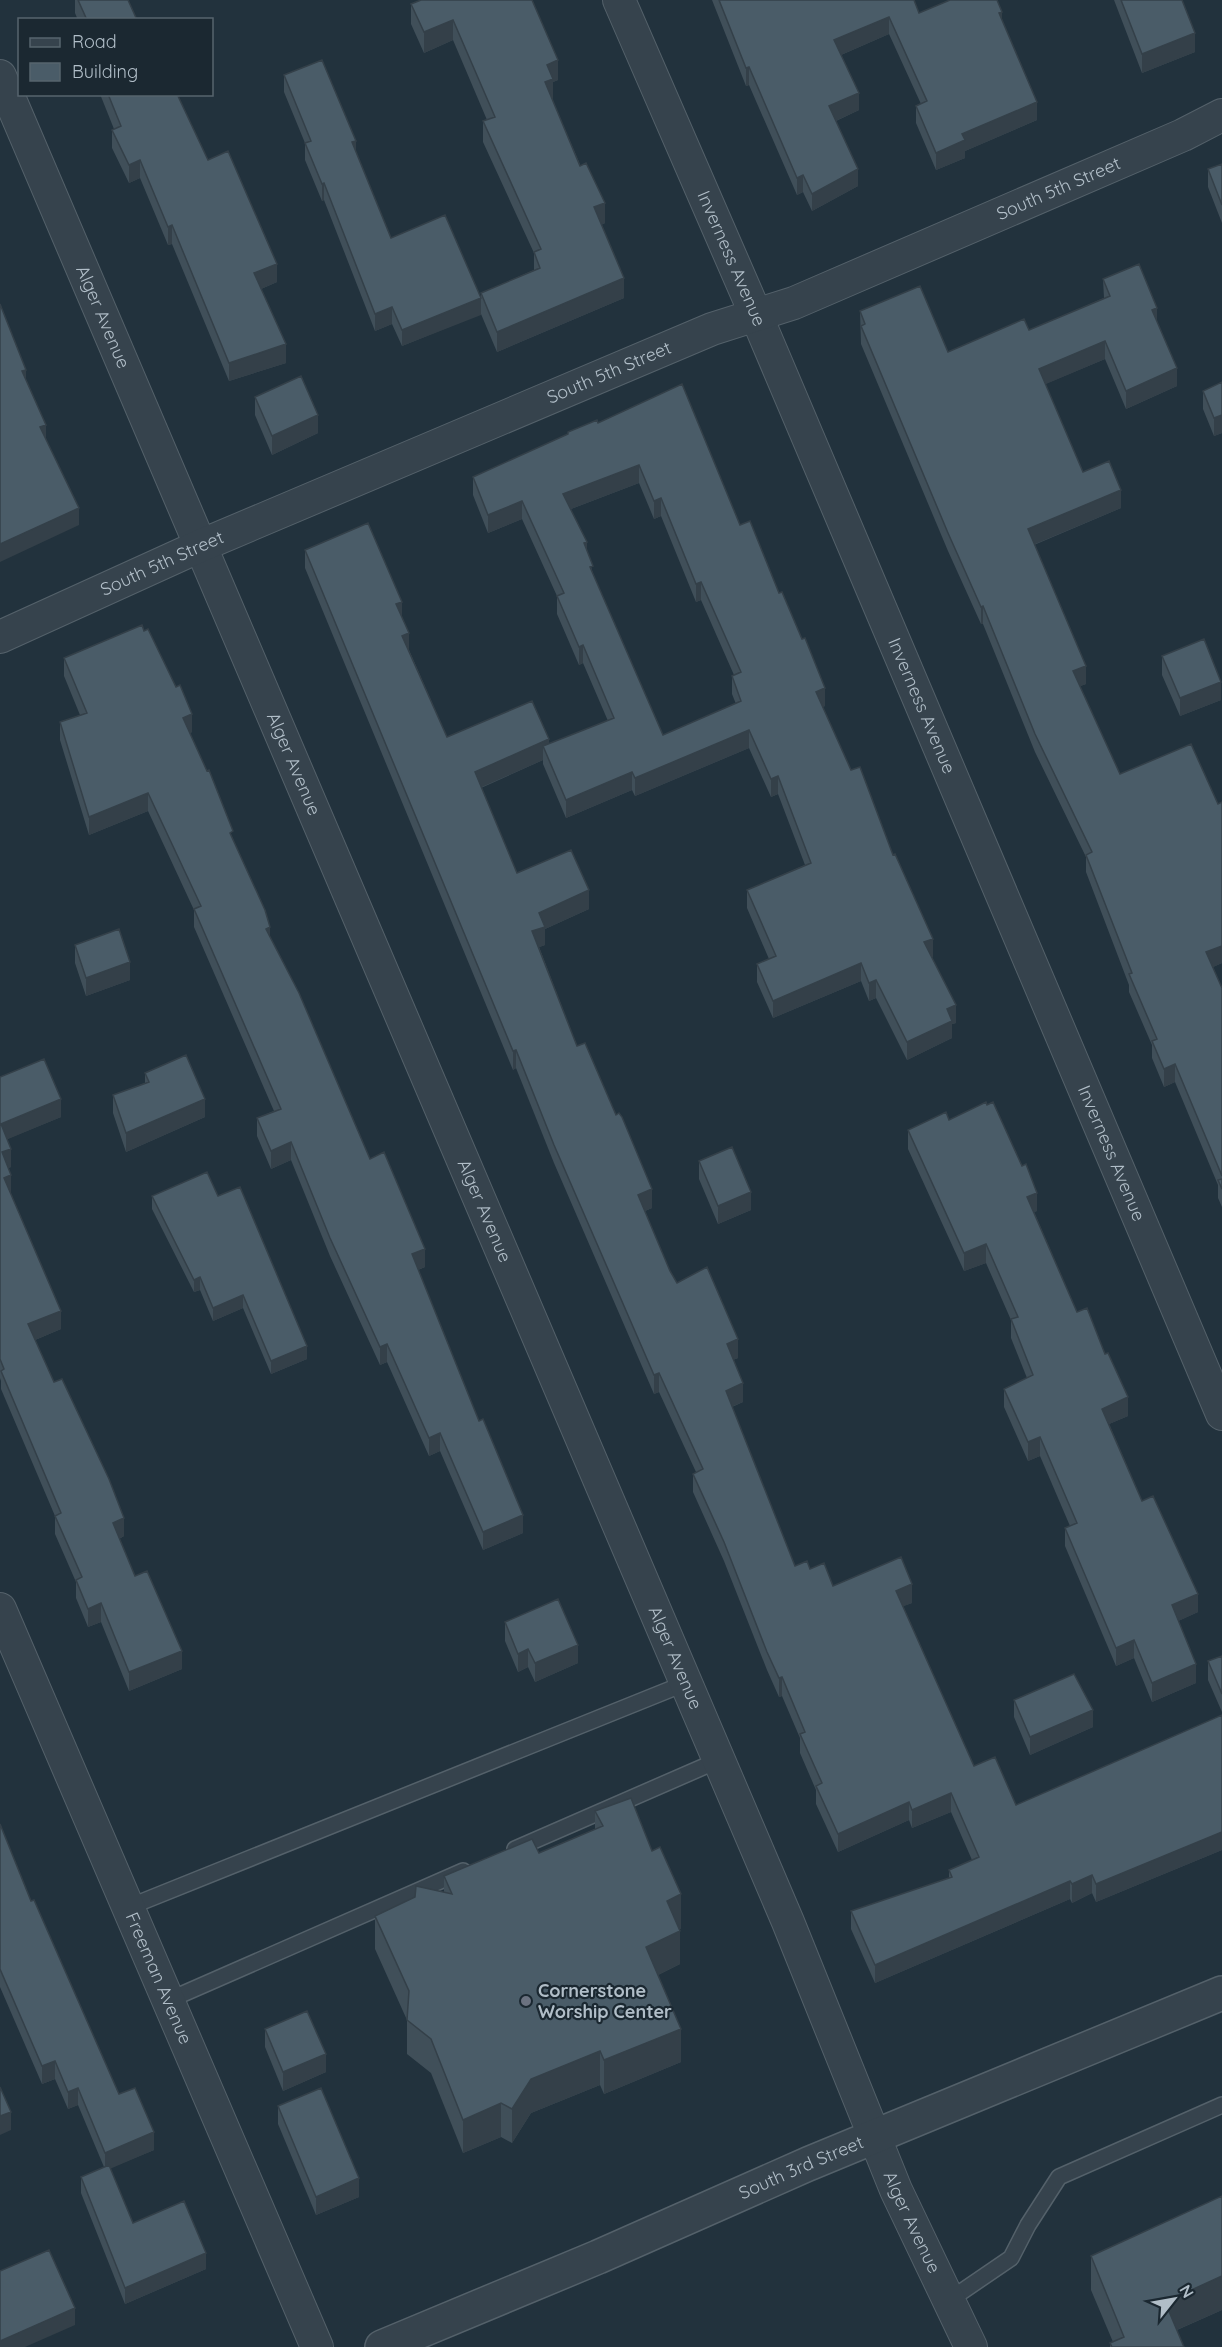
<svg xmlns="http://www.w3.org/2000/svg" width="1222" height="2347" viewBox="0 0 1222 2347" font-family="Quicksand,sans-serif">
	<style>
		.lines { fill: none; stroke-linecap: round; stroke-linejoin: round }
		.service-casing { stroke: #54616a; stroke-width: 18 }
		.minor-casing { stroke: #54616a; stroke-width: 34 }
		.tertiary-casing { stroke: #54616a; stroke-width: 36 }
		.service { stroke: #36434d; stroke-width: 15 }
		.minor { stroke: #36434d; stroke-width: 32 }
		.tertiary { stroke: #36434d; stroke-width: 33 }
		.wall { fill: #404f59; fill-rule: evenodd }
		.shaded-wall { fill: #344049 }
		.building { fill: #4a5c68; stroke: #344049; stroke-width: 1.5; fill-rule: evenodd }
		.worship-dot { fill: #6b7280; stroke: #1b2831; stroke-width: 2 }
		.labels { text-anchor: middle; stroke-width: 4.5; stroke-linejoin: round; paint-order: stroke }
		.street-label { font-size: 18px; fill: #b1bec8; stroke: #1b2831 }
		.poi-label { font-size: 18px; font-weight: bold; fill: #b1bec8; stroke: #1b2831; text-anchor: start }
	</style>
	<rect width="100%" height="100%" fill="#22323d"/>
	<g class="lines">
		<defs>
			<path id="service" d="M 515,1849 L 719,1760
				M 129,1907 L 686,1683
				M 169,2000 L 463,1871
				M 948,2301 L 1011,2258 L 1028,2225 L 1059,2177 L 1222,2105"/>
			<g id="minor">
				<path id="s1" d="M 619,0 L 756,315 L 1222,1414"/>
				<path id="s2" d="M 0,76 L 788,1922 L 896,2190 L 971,2347"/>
				<path id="s3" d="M 0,637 L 200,546 L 712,329 L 794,303 L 1183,135 L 1222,115"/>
				<path id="s4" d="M 0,1609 L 317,2347"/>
			</g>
			<g id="tertiary">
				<path id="s5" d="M 382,2347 L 598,2257 L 808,2164 L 1222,1993"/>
			</g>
		</defs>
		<use href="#service" class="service-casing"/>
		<use href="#minor" class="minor-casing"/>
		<use href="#tertiary" class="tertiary-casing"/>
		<use href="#service" class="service"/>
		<use href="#minor" class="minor"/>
		<use href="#tertiary" class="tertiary"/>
	</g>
	<path class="wall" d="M 75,0 L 129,0 L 128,1 L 137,20 L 78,20 L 75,13 Z
		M 421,0 L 558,80 L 553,82 L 552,99 L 605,223 L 601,225 L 624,298 L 497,352 L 481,314 L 402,346 L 392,324 L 375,331 L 324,200 L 322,201 L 305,160 L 305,143 L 284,92 L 284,75 L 356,152 L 391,238 L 481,297 L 481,293 L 534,270 L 534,253 L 483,142 L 483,121 L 487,120 L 453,40 L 424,53 L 411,24 L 411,4 Z
		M 712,0 L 914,0 L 919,13 L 1002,21 L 1037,120 L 965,151 L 965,158 L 936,170 L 916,123 L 916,106 L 921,104 L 889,34 L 841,55 L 859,110 L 836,121 L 858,186 L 812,211 L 803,192 L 797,195 L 749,85 L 746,86 Z
		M 1114,0 L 1182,0 L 1195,52 L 1142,73 Z
		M 100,94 L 177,94 L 208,160 L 277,282 L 261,289 L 286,363 L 229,381 L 172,244 L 168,245 L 140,178 L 129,183 L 112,148 L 112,130 L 114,129 Z
		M 1222,164 L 1222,223 L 1208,187 L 1208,169 Z
		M 1103,279 L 1157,322 L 1177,386 L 1126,409 L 1105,359 L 1045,384 L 1083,472 L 1121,508 L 1034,545 L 1086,684 L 1080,686 L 1120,774 L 1218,804 L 1222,802 L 1222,963 L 1213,967 L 1222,988 L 1222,1207 L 1218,1198 L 1218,1185 L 1175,1082 L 1164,1087 L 1152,1058 L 1152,1045 L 1129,992 L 1129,985 L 1086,872 L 1086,857 L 1035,752 L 983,624 L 981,624 L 948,551 L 861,344 L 860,311 L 948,352 L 1029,330 L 1104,298 Z
		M 1222,382 L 1222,433 L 1214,436 L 1203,409 L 1203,391 Z
		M 255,397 L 318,433 L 272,455 L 255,415 Z
		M 598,423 L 740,525 L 825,706 L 822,707 L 851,770 L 893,855 L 933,957 L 932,957 L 956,1023 L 952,1024 L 952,1038 L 907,1060 L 876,998 L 869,1001 L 861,981 L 773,1018 L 757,982 L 757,964 L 769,959 L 747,908 L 747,890 L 805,865 L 778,794 L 771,797 L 749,748 L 635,796 L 632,790 L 566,818 L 543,764 L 543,760 L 481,788 L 517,873 L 589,909 L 545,929 L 545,945 L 539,947 L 577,1046 L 652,1208 L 645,1211 L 670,1271 L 677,1283 L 738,1358 L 733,1360 L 743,1402 L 732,1407 L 795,1566 L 810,1569 L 833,1586 L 912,1603 L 903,1606 L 974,1766 L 1016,1805 L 1222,1715 L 1222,1850 L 1096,1902 L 1092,1893 L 1072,1903 L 1070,1899 L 875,1983 L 851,1929 L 851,1911 L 949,1878 L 949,1870 L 972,1860 L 951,1812 L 912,1828 L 909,1820 L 838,1852 L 816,1804 L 816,1790 L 800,1753 L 800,1738 L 782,1696 L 779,1697 L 767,1670 L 724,1561 L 693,1492 L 693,1474 L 696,1472 L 659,1392 L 654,1394 L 554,1163 L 516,1068 L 513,1070 L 305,568 L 305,550 L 402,618 L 409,650 L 447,737 L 549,744 L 608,721 L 583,663 L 579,665 L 557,614 L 557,596 L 522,519 L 488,533 L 473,495 L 473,477 L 568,434 L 568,432 ZM 639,483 L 654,519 L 661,516 L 696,602 L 701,600 L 734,675 L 732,676 L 732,694 L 736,704 L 663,735 L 593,574 L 587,551 L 571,509 Z
		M 144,631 L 192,732 L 190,733 L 233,839 L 270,937 L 370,1159 L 425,1267 L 418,1270 L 523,1533 L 483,1550 L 440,1451 L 429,1456 L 387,1362 L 380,1365 L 330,1256 L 291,1160 L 271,1169 L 257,1136 L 257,1118 L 274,1111 L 194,927 L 194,910 L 148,811 L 89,835 L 60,740 L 60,722 L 80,715 L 64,676 L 64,658 Z
		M 1162,656 L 1221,700 L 1180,716 L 1162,675 Z
		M 75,945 L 130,980 L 86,996 L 75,963 Z
		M 145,1073 L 205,1117 L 126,1152 L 113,1113 L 113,1095 L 145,1083 Z
		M 0,1077 L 61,1117 L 7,1139 L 11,1167 L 8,1168 L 11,1194 L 61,1329 L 35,1340 L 124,1536 L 119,1539 L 135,1576 L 182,1669 L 129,1691 L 101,1622 L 88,1627 L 76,1598 L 76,1582 L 55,1534 L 55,1516 L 1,1389 L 1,1381 L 0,1378 Z
		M 949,1120 L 1037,1211 L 1034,1212 L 1077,1312 L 1128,1416 L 1109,1424 L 1142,1501 L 1198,1612 L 1178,1621 L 1196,1683 L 1152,1702 L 1134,1658 L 1116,1666 L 1065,1546 L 1065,1528 L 1070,1526 L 1040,1456 L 1028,1461 L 1004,1407 L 1004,1389 L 1027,1378 L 1011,1338 L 1011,1320 L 986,1263 L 964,1271 L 908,1149 L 908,1130 Z
		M 699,1161 L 751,1210 L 718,1224 L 699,1179 Z
		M 152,1196 L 218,1196 L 307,1359 L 271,1374 L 243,1308 L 213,1321 L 200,1290 L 194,1292 L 152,1209 Z
		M 505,1622 L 578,1663 L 535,1682 L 528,1667 L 518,1672 L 505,1641 Z
		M 1222,1656 L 1222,1712 L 1208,1680 L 1208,1661 Z
		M 1014,1700 L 1093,1727 L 1030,1755 L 1014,1717 Z
		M 595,1811 L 681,1928 L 680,1929 L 680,1964 L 658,1975 L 681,2062 L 604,2094 L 600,2085 L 531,2113 L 512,2143 L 501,2137 L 463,2153 L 431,2073 L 407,2054 L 407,2020 L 375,1949 L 375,1916 L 444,1892 L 444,1876 L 539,1853 L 595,1829 Z
		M 0,1824 L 31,1901 L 119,2094 L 154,2150 L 110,2168 L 133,2223 L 206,2269 L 125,2304 L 81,2193 L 81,2177 L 104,2167 L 78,2105 L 68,2109 L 55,2079 L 42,2084 L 0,1987 Z
		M 265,2029 L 326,2072 L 283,2091 L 265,2047 Z
		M 278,2106 L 359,2197 L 316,2215 L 278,2124 Z
		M 1091,2256 L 1222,2310 L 1177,2330 L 1184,2347 L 1110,2347 L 1110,2343 L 1113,2342 L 1091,2290 Z"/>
	<path class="shaded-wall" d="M 1002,12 L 1002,29 L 999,13 Z
		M 889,17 L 889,34 L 834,58 L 834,40 Z
		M 453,20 L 453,40 L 424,53 L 424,32 Z
		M 1195,33 L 1195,52 L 1142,73 L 1142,54 Z
		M 558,60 L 558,80 L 553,82 L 553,99 L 545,102 L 545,82 L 547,65 Z
		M 749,67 L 749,85 L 746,86 L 746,68 Z
		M 859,93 L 859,110 L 829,124 L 829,106 Z
		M 1037,102 L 1037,120 L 965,151 L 965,158 L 936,170 L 936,153 L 962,134 Z
		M 356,141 L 356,158 L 352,142 Z
		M 140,160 L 140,178 L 129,183 L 129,165 Z
		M 858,169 L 858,186 L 812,211 L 812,194 Z
		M 803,175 L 803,192 L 797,195 L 797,178 Z
		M 324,183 L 324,200 L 322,201 L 322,184 Z
		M 605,203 L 605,223 L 594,228 L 594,207 Z
		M 172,225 L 172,244 L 168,245 L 168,227 Z
		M 277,264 L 277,282 L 254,292 L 254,273 Z
		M 624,278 L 624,298 L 497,352 L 497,332 Z
		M 481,298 L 481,315 L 402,346 L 402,330 Z
		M 392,307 L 392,324 L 375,331 L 375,314 Z
		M 1157,308 L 1157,325 L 1152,310 Z
		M 1105,341 L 1105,359 L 1039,387 L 1039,369 Z
		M 286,344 L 286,363 L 229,381 L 229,363 Z
		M 1177,368 L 1177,386 L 1126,409 L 1126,391 Z
		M 26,370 L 26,387 L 22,371 Z
		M 318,415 L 318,433 L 272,455 L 272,436 Z
		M 1222,415 L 1222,433 L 1214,436 L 1214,418 Z
		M 46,425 L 46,442 L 40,427 Z
		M 639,465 L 639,483 L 563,512 L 563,494 Z
		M 1121,490 L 1121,508 L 1028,547 L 1028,529 Z
		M 661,498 L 661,516 L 654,519 L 654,501 Z
		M 522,501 L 522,519 L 488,533 L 488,515 Z
		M 79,508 L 79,525 L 0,562 L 0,544 Z
		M 587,542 L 587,560 L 584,543 Z
		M 701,582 L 701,600 L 696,602 L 696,584 Z
		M 402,602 L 402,620 L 396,604 Z
		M 983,606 L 983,624 L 981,624 L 981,607 Z
		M 409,633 L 409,651 L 402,636 Z
		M 583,645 L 583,663 L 579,665 L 579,647 Z
		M 1086,666 L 1086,684 L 1073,689 L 1073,671 Z
		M 1221,682 L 1221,700 L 1180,716 L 1180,698 Z
		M 825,688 L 825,706 L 816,710 L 816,692 Z
		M 192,714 L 192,732 L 183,736 L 183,718 Z
		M 749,730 L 749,748 L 635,796 L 635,778 Z
		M 549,739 L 549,757 L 543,746 L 543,760 L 475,790 L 475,772 Z
		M 632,772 L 632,790 L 566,818 L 566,800 Z
		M 778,776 L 778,794 L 771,797 L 771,779 Z
		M 148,793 L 148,811 L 89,835 L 89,817 Z
		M 589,890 L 589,909 L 545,929 L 545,945 L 532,950 L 532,931 L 539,913 Z
		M 270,927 L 270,945 L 266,929 Z
		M 933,939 L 933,957 L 924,960 L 924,942 Z
		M 1222,946 L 1222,963 L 1206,970 L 1206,952 Z
		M 130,962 L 130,980 L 86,996 L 86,978 Z
		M 861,963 L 861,981 L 773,1018 L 773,1001 Z
		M 876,980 L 876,998 L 869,1001 L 869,983 Z
		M 956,1005 L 956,1023 L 952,1024 L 952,1038 L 907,1060 L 907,1042 L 947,1009 Z
		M 516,1050 L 516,1068 L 513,1070 L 513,1051 Z
		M 1175,1064 L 1175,1082 L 1164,1087 L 1164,1069 Z
		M 61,1099 L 61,1117 L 1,1142 L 1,1124 Z
		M 205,1099 L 205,1117 L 126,1152 L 126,1133 Z
		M 291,1142 L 291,1160 L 271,1169 L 271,1151 Z
		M 11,1149 L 11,1167 L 2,1171 L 2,1152 Z
		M 11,1175 L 11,1193 L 4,1196 L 4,1178 Z
		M 652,1189 L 652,1208 L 638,1214 L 638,1195 Z
		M 751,1192 L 751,1210 L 718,1224 L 718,1206 Z
		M 1037,1193 L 1037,1211 L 1027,1215 L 1027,1197 Z
		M 986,1244 L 986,1263 L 964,1271 L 964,1253 Z
		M 425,1249 L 425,1267 L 412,1272 L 412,1254 Z
		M 200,1277 L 200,1290 L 194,1292 L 194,1280 Z
		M 243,1295 L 243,1308 L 213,1321 L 213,1308 Z
		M 61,1311 L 61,1329 L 28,1343 L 28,1324 Z
		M 738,1339 L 738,1358 L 727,1362 L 727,1344 Z
		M 387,1344 L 387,1362 L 380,1365 L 380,1347 Z
		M 307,1346 L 307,1359 L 271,1374 L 271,1361 Z
		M 659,1373 L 659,1392 L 654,1394 L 654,1375 Z
		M 743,1383 L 743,1402 L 726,1409 L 726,1391 Z
		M 1128,1397 L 1128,1416 L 1102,1427 L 1102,1409 Z
		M 440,1433 L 440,1451 L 429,1456 L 429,1438 Z
		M 1040,1437 L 1040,1456 L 1028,1461 L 1028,1442 Z
		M 523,1515 L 523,1533 L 483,1550 L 483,1532 Z
		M 124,1518 L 124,1536 L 113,1542 L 113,1523 Z
		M 912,1584 L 912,1603 L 896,1609 L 896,1591 Z
		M 1198,1594 L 1198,1612 L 1172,1624 L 1172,1605 Z
		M 101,1603 L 101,1622 L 88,1627 L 88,1609 Z
		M 1134,1640 L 1134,1658 L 1116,1666 L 1116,1648 Z
		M 578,1645 L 578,1663 L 535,1682 L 535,1663 Z
		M 528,1649 L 528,1667 L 518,1672 L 518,1654 Z
		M 182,1651 L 182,1669 L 129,1691 L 129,1672 Z
		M 1196,1664 L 1196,1683 L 1152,1702 L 1152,1683 Z
		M 782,1677 L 782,1696 L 779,1697 L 779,1678 Z
		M 1093,1710 L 1093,1727 L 1030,1755 L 1030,1737 Z
		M 951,1793 L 951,1812 L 912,1828 L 912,1810 Z
		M 909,1802 L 909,1820 L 838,1852 L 838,1834 Z
		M 1222,1832 L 1222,1850 L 1096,1902 L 1096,1884 Z
		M 1092,1875 L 1092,1893 L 1072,1903 L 1072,1884 Z
		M 1070,1881 L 1070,1899 L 875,1983 L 875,1965 Z
		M 681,1894 L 681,1928 L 667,1935 L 667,1901 Z
		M 680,1931 L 680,1964 L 646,1981 L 646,1947 Z
		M 681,2029 L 681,2062 L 604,2094 L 604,2060 Z
		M 600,2051 L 600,2085 L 531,2113 L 512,2143 L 512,2109 L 531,2079 Z
		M 326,2054 L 326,2072 L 283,2091 L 283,2072 Z
		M 55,2061 L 55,2079 L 42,2084 L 42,2066 Z
		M 78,2088 L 78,2105 L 68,2109 L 68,2092 Z
		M 501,2103 L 501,2137 L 463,2153 L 463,2120 Z
		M 11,2112 L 11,2130 L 0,2135 L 0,2116 Z
		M 154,2132 L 154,2150 L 105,2171 L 105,2153 Z
		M 359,2178 L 359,2197 L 316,2215 L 316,2197 Z
		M 206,2253 L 206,2269 L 125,2304 L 125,2288 Z
		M 1222,2276 L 1222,2310 L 1165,2335 L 1165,2302 Z
		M 75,2308 L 75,2325 L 25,2347 L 0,2347 L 0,2341 Z"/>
	<path class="building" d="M 78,0 L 128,0 L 137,20 L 87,20 Z
		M 421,0 L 532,0 L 558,60 L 547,65 L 553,79 L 545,82 L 580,166 L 586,163 L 605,203 L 594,207 L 624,278 L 497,332 L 481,293 L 540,268 L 534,252 L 541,249 L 483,121 L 495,117 L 453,20 L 424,32 L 411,4 Z
		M 719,0 L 914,0 L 919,13 L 950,0 L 997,0 L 1002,12 L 999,13 L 1037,102 L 962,134 L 965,140 L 936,153 L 916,106 L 927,101 L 889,17 L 834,40 L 859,93 L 829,106 L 858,169 L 812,194 L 803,175 L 797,178 L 749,67 L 746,68 Z
		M 1121,0 L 1182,0 L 1195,33 L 1142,54 Z
		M 322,60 L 356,141 L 352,142 L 391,238 L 445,215 L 481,298 L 402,330 L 392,307 L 375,314 L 324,183 L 322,184 L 305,143 L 311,141 L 284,75 Z
		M 108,94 L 177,94 L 208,160 L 228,151 L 277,264 L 254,273 L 286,344 L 229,363 L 172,225 L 168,227 L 140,160 L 129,165 L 112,130 L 121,126 Z
		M 1222,164 L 1222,205 L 1208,169 Z
		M 1139,264 L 1157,308 L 1152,310 L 1177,368 L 1126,391 L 1105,341 L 1039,369 L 1083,472 L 1109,461 L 1121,490 L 1028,529 L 1086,666 L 1073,671 L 1120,774 L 1191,744 L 1218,804 L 1222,802 L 1222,946 L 1206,952 L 1222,988 L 1222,1176 L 1175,1064 L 1164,1069 L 1152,1041 L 1157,1039 L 1129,974 L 1132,973 L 1086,855 L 1092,852 L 1035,734 L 983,606 L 981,607 L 948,533 L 861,326 L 865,324 L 860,311 L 920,286 L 948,352 L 1024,319 L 1029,330 L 1110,296 L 1103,279 Z
		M 0,304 L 26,370 L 22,371 L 46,425 L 40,427 L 79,508 L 0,544 Z
		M 301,376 L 318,415 L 272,436 L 255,397 Z
		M 1222,382 L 1222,415 L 1214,418 L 1203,391 Z
		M 682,384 L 740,525 L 750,521 L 779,593 L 782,592 L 802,639 L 805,638 L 825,688 L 816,692 L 851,770 L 860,767 L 893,855 L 895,854 L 933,939 L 924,942 L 956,1005 L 947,1009 L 952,1021 L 907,1042 L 876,980 L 869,983 L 861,963 L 773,1001 L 757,964 L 776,956 L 747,890 L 811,863 L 778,776 L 771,779 L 749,730 L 635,778 L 632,772 L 566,800 L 543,746 L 614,718 L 583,645 L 579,647 L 557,596 L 564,593 L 522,501 L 488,515 L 473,477 L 568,434 L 568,432 L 597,420 L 598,423 ZM 639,465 L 654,501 L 661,498 L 696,584 L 701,582 L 741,672 L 732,676 L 741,701 L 663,735 L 590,567 L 593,566 L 584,543 L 587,542 L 563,494 Z
		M 368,523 L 402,602 L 396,604 L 409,633 L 402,636 L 447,737 L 532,701 L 549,739 L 475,772 L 517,873 L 571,850 L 589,890 L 539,913 L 545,927 L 532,931 L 577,1046 L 585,1043 L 616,1115 L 619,1113 L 622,1117 L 652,1189 L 638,1195 L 670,1271 L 677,1283 L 707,1267 L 738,1339 L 727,1344 L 743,1383 L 726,1391 L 795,1566 L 807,1561 L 810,1569 L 824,1563 L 833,1586 L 901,1557 L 912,1584 L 896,1591 L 974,1766 L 995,1757 L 1016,1805 L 1222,1715 L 1222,1832 L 1096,1884 L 1092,1875 L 1072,1884 L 1070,1881 L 875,1965 L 851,1911 L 952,1877 L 949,1870 L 979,1857 L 951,1793 L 912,1810 L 909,1802 L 838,1834 L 816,1786 L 822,1783 L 800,1734 L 805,1732 L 782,1677 L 779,1678 L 767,1652 L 724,1542 L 693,1474 L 703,1469 L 659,1373 L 654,1375 L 554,1145 L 516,1050 L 513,1051 L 305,550 Z
		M 142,625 L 144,631 L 148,629 L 176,687 L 180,685 L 192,714 L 183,718 L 207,771 L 209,770 L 233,831 L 230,833 L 265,910 L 270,927 L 266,929 L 299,993 L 370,1159 L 384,1152 L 425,1249 L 412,1254 L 479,1421 L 483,1419 L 523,1515 L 483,1532 L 440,1433 L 429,1438 L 387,1344 L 380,1347 L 330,1238 L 291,1142 L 271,1151 L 257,1118 L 281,1109 L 194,909 L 201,906 L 148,793 L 89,817 L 60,722 L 87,713 L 64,658 Z
		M 1204,639 L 1221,682 L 1180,698 L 1162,656 Z
		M 119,929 L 130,962 L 86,978 L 75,945 Z
		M 186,1055 L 205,1099 L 126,1133 L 113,1095 L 149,1082 L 145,1073 Z
		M 44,1059 L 61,1099 L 1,1124 L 11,1149 L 2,1152 L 11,1175 L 4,1178 L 61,1311 L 28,1324 L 54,1382 L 62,1379 L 109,1479 L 124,1518 L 113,1523 L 135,1576 L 147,1571 L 182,1651 L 129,1672 L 101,1603 L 88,1609 L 76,1580 L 82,1577 L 55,1516 L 61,1513 L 1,1371 L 4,1369 L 0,1359 L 0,1077 Z
		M 986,1102 L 987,1105 L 993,1102 L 1022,1166 L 1026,1164 L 1037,1193 L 1027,1197 L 1077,1312 L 1087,1308 L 1105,1354 L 1108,1353 L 1128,1397 L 1102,1409 L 1142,1501 L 1153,1496 L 1198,1594 L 1172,1605 L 1196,1664 L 1152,1683 L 1134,1640 L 1116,1648 L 1065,1528 L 1077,1523 L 1040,1437 L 1028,1442 L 1004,1389 L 1033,1375 L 1011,1319 L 1018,1317 L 986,1244 L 964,1253 L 908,1130 L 946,1112 L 949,1120 Z
		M 732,1147 L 751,1192 L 718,1206 L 699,1161 Z
		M 207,1172 L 218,1196 L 240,1187 L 307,1346 L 271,1361 L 243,1295 L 213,1308 L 200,1277 L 194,1280 L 152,1196 Z
		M 1222,1179 L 1222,1189 L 1218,1180 Z
		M 558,1599 L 578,1645 L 535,1663 L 528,1649 L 518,1654 L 505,1622 Z
		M 1222,1656 L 1222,1694 L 1208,1661 Z
		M 1074,1674 L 1093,1710 L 1030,1737 L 1014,1700 Z
		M 631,1798 L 652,1851 L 660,1847 L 681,1894 L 667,1901 L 680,1931 L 646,1947 L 681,2029 L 604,2060 L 600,2051 L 531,2079 L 512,2109 L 501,2103 L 463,2120 L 431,2039 L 407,2020 L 409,1991 L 375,1916 L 415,1897 L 416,1886 L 452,1894 L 444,1876 L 532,1839 L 539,1853 L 603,1826 L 595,1811 Z
		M 0,1824 L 31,1901 L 34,1900 L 119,2094 L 135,2088 L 154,2132 L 105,2153 L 78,2088 L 68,2092 L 55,2061 L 42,2066 L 0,1969 Z
		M 307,2011 L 326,2054 L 283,2072 L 265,2029 Z
		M 0,2087 L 11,2112 L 0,2116 Z
		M 321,2088 L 359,2178 L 316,2197 L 278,2106 Z
		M 109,2165 L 133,2223 L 184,2201 L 206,2253 L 125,2288 L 81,2177 Z
		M 1222,2196 L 1222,2276 L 1165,2302 L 1184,2347 L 1112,2347 L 1110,2343 L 1124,2337 L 1091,2256 Z
		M 49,2250 L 75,2308 L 0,2341 L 0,2271 Z"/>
	<circle class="worship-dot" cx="526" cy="2001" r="6"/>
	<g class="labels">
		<g class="street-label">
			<text dy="6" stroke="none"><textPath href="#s3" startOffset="1150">South 5th Street</textPath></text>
			<text dy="6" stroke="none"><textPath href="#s1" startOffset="282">Inverness Avenue</textPath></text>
			<text dy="6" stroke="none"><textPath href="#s2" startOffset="262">Alger Avenue</textPath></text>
			<text dy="6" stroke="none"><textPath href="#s3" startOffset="664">South 5th Street</textPath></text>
			<text dy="6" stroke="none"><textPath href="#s3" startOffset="178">South 5th Street</textPath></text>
			<text dy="6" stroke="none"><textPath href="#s1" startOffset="768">Inverness Avenue</textPath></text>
			<text dy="6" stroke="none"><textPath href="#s2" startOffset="748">Alger Avenue</textPath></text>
			<text dy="6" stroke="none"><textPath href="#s1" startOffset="1254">Inverness Avenue</textPath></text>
			<text dy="6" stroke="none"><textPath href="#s2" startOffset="1234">Alger Avenue</textPath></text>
			<text dy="6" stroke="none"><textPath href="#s2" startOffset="1720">Alger Avenue</textPath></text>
			<text dy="6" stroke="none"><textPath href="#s4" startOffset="402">Freeman Avenue</textPath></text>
			<text dy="6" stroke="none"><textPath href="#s5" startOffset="456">South 3rd Street</textPath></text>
			<text dy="6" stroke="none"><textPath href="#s2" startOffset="2332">Alger Avenue</textPath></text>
		</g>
		<g class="poi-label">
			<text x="538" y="1997">Cornerstone<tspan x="538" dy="21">Worship Center</tspan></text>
		</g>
	</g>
	<rect x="18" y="18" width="195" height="78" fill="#1b2831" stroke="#57646d" stroke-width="1.5"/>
	<rect x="30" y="38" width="30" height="9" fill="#36434d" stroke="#57646d" stroke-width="1.5"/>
	<text x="72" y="48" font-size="18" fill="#b1bec8">Road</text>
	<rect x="30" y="63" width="30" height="18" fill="#4a5c68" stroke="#57646d" stroke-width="1.5"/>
	<text x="72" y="78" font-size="18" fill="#b1bec8">Building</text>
	<g transform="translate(1174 2299) rotate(59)" stroke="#1b2831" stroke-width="4.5" paint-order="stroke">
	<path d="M0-4.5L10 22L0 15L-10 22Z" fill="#b1bec8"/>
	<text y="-9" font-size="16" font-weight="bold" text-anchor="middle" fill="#b1bec8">N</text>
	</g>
</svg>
